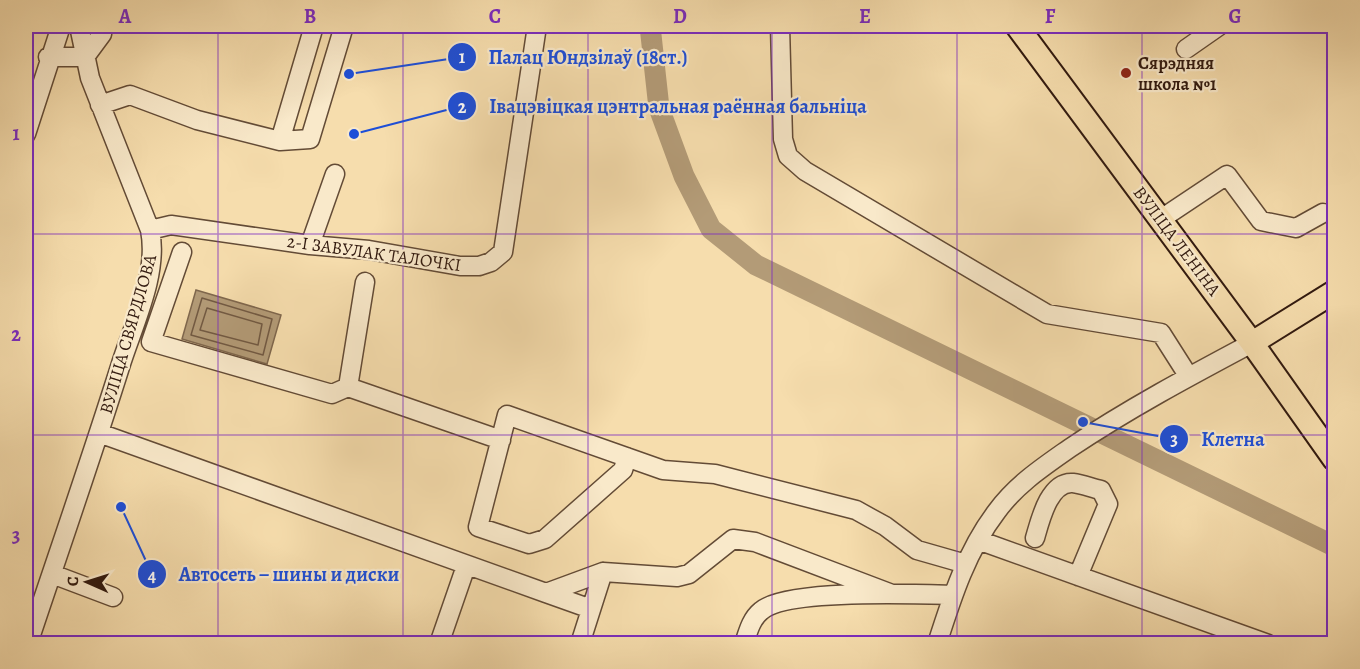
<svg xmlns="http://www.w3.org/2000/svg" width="1360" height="669" viewBox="0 0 1360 669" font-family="Alegreya,serif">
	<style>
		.water { fill: #b39b77; stroke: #7f674d; stroke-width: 1.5 }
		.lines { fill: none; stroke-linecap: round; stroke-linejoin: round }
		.shore { stroke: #725a43; stroke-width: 1.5 }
		.river { stroke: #b39b77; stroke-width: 21 }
		.minor-casing { stroke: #634b36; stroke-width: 21 }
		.major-casing { stroke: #321a0f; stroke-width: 26 }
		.minor { stroke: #f9e9ca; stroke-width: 18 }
		.major { stroke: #f6ddad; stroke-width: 22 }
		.grid { fill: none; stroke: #7b2cbf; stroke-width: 1.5; stroke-opacity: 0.55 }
		.poi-dot { fill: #8f2418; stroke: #f9e9ca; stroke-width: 2 }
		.labels { text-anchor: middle; stroke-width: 4.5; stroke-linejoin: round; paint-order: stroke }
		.poi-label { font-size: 18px; font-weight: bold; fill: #321a0f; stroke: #f9e9ca; text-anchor: start }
		.street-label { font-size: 18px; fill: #321a0f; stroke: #f9e9ca }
		.leader { fill: none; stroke: #1d4ed8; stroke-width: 2 }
		.callout-dot { fill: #1d4ed8; stroke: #f9e9ca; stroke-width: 2 }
		.mark-label { font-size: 18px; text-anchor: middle; font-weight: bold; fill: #fff }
		.callout-label { font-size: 20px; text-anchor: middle; font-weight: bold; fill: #1d4ed8; stroke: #f9e9ca; stroke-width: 4.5; stroke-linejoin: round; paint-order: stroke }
		.neatline { fill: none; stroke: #7b2cbf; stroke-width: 2 }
		.grid-label { font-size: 20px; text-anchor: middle; font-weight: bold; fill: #7b2cbf }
	</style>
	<rect width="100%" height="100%" fill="#f6ddad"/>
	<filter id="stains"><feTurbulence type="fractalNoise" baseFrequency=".00333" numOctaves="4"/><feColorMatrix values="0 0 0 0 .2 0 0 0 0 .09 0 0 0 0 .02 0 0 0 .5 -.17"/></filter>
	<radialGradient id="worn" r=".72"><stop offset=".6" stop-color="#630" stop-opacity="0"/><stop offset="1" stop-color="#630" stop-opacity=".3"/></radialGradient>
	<path class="water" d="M 196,290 L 281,315 L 267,364 L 182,339 Z"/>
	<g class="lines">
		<path class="shore" d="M 202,298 L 272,319 L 263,355 L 191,335 Z
			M 207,308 L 262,324 L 258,345 L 200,330 Z"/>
		<path class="river" d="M 650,26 L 659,108 L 684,176 L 711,229 L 756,265 L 1334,546"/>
		<defs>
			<path id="minor" d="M 780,26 L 783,139 L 788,156 L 805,171 L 1047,314 L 1161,333 L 1189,377
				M 1186,49 L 1219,26
				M 48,57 L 85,57 L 102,34 L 103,26
				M 100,105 L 130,95 L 197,120 L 280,141 L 314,26
				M 26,134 L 61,26
				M 280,141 L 310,139 L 344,26
				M 1161,219 L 1227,175 L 1261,221 L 1296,228 L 1323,213
				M 150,230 L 171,225 L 310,245 L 369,250 L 460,266 L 479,266 L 491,262 L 503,252 L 537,26
				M 310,245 L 335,174
				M 182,252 L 151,342 L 332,394 L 348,387
				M 365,282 L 348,387 L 501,440
				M 99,433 L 546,593 L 603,572 L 677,577 L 689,574 L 733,539 L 755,542 L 892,594
				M 627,457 L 623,470 L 545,539 L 529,544 L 478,527 L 507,415 L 663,470 L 715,474 L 856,510 L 885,526 L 917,550 L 966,564
				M 1035,538 C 1040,521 1049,481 1073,483 C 1082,484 1092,488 1101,490 L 1108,504 L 1078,576
				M 978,540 L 1268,644
				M 52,574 L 113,597
				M 546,593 L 591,609
				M 28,644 C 59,551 91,459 120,367 C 133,325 159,274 150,230 L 90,78 L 79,26
				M 439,644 L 466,566
				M 580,644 L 603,572
				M 744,644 C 748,632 751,619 761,611 C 785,589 916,594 952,595
				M 937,644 C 952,597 967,550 997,511 C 1017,484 1043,467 1070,448 C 1128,409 1190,376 1252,343"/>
			<path id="major" d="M 1017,26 L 1252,343 L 1334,459
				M 1252,343 L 1334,292"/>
		</defs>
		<use href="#minor" class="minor-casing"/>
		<use href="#major" class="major-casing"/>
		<use href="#minor" class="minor"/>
		<use href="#major" class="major"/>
	</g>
	<path class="grid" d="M 218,26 L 218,644M 403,26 L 403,644M 588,26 L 588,644M 772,26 L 772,644M 957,26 L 957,644M 1142,26 L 1142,644M 26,234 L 1334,234M 26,435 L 1334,435"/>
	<circle class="poi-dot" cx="1126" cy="73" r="6"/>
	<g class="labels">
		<g class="poi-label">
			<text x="1138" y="69">Сярэдняя<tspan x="1138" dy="21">школа №1</tspan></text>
		</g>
		<g class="street-label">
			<text transform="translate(1177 241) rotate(53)" y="6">ВУЛІЦА ЛЕНІНА</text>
			<text transform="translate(374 253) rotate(8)" y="6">2-І ЗАВУЛАК ТАЛОЧКІ</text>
			<text transform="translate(128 334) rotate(-74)" y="6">ВУЛІЦА СВЯРДЛОВА</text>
		</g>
	</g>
	<path class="leader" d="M349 74L462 57M354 134L462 106M1083 422L1174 439M121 507L152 574"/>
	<g class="callout-dot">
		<circle cx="349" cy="74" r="6"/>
		<circle cx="354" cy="134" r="6"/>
		<circle cx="1083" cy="422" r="6"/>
		<circle cx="121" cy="507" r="6"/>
		<circle cx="462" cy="57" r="15"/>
		<circle cx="462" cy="106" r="15"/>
		<circle cx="1174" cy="439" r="15"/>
		<circle cx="152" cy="574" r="15"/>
	</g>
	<g class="mark-label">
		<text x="462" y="63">1</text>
		<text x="462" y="113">2</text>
		<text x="1174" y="445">3</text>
		<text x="152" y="581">4</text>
	</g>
	<g class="callout-label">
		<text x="588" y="64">Палац Юндзілаў (18ст.)</text>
		<text x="678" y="113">Івацэвіцкая цэнтральная раённая бальніца</text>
		<text x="1233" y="446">Клетна</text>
		<text x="289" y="581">Автосеть – шины и диски</text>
	</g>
	<rect width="1360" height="669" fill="none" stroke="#f6ddad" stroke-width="66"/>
	<g transform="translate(87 582) rotate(273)" stroke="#f9e9ca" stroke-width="4.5" paint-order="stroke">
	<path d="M0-4.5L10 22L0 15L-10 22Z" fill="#321a0f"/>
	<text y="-9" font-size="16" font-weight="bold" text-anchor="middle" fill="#321a0f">С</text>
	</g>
	<rect x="33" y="33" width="1294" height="603" class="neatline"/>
	<g class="grid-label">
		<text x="125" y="23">A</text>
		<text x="310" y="23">B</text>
		<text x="495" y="23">C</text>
		<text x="680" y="23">D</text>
		<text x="865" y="23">E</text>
		<text x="1050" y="23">F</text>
		<text x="1235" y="23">G</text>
		<text x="16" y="140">1</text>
		<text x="16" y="341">2</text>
		<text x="16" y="542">3</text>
	</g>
	<rect width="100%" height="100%" filter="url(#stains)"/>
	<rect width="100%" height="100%" fill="url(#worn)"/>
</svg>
